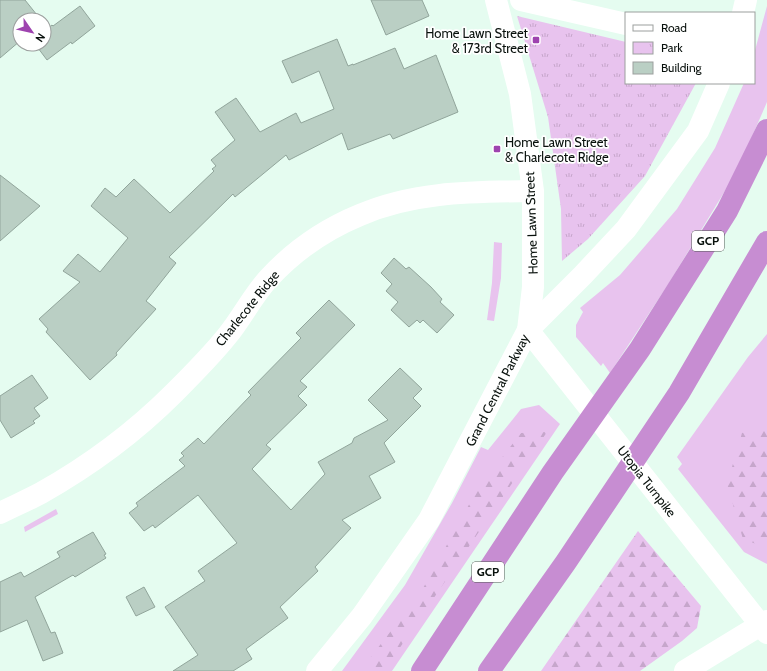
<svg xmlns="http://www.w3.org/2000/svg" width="767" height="671" viewBox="0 0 767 671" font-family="Cabin,sans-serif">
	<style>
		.green { fill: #e8c3ee }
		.forest { fill: url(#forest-firs) }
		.park { fill: url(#park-tufts) }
		.building { fill: #bacfc4; stroke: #91a59b }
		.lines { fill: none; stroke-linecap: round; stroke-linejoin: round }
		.street { stroke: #fff; stroke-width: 22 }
		.secondary { stroke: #fff; stroke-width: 22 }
		.highway { stroke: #c78dd2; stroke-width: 22 }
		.poi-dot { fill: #9e43af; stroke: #fff; stroke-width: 1.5 }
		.labels { text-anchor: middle; stroke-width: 3.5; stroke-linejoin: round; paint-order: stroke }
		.shield { fill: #fff; stroke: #525855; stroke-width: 1 }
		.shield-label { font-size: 12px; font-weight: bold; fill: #08100c }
		.poi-label { font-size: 13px; fill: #08100c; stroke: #fff; text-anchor: end }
		.street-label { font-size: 13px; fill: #08100c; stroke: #fff }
	</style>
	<defs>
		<pattern id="forest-firs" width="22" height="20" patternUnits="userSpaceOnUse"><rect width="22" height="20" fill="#e8c3ee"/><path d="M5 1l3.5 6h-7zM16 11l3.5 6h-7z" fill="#c6a6cb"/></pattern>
		<pattern id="park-tufts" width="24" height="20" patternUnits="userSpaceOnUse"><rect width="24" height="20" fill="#e8c3ee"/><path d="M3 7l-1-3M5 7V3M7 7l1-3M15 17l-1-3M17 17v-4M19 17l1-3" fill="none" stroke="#c6a6cb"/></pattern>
	</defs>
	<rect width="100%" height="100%" fill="#e5fcf0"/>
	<path class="green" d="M 767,6 L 767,102 L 737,171 L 669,283 L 610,373 L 603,363 L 601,366 L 576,337 L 576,325 L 583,312 L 580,308 L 620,275 L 677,209 L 715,148 L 744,83 L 754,83 L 754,54 Z
		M 494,242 L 502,243 L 501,278 L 494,321 L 487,320 L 492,283 Z
		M 767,334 L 767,564 L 744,552 L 678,469 L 682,464 L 677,457 L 748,357 Z
		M 539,405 L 560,424 L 392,671 L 342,671 L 405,585 L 452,503 L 481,447 L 488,450 L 521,409 Z
		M 56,509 L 58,514 L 25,532 L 24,527 Z"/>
	<path class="forest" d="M 767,426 L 767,548 L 743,539 L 727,484 L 742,433 Z
		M 547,432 L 384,671 L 360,671 L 421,592 L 477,490 L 521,433 Z
		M 638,531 L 701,606 L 697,628 L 682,641 L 640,671 L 541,671 Z"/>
	<path class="park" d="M 517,16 L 626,42 L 626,83 L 696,83 L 645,176 L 588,239 L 562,261 L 561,209 L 548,117 Z"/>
	<path class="building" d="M 0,0 L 25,0 L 41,20 L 20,20 L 20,41 L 0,58 Z
		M 371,0 L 422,0 L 429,16 L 386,35 Z
		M 80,6 L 95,26 L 72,44 L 71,42 L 47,60 L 35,44 L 44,44 L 44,23 L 48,28 L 52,25 L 53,26 Z
		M 337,39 L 348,66 L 353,64 L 353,65 L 395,48 L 404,69 L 436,55 L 458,112 L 393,139 L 390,134 L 348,150 L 342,133 L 289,160 L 286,155 L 235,197 L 233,194 L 169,257 L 176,263 L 146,301 L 156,309 L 116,353 L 117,355 L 90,380 L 46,332 L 48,329 L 39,319 L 80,282 L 63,271 L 78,254 L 100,272 L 128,238 L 91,206 L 105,188 L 116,197 L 134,179 L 170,213 L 214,171 L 212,169 L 216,166 L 211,160 L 235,140 L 215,112 L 236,98 L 260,132 L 296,113 L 301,123 L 334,109 L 319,71 L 292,83 L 282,61 Z
		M 0,175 L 40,206 L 0,241 Z
		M 394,258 L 406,269 L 409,267 L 431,287 L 442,299 L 440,302 L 454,315 L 437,333 L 423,320 L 420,323 L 417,320 L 409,327 L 391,310 L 398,302 L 386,291 L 392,284 L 381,273 Z
		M 329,300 L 355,325 L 300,381 L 307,387 L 298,396 L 307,405 L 266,445 L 271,449 L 252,469 L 291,510 L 325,474 L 318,462 L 352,443 L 354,438 L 388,420 L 368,400 L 400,368 L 422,389 L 413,398 L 421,406 L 384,443 L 395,462 L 369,476 L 381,498 L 342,520 L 351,528 L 315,567 L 318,571 L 280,607 L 288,618 L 246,649 L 252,659 L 233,671 L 173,671 L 198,655 L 165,607 L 205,581 L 198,571 L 237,543 L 198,495 L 155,528 L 153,525 L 144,531 L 129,513 L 138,506 L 136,503 L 185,466 L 179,460 L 184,456 L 181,453 L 198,438 L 204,444 L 251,395 L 248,392 L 301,338 L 296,333 Z
		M 32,375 L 48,398 L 34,408 L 40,416 L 33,421 L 35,423 L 11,438 L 0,420 L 0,396 Z
		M 93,532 L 106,554 L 104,555 L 106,558 L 75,577 L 73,575 L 35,597 L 51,633 L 55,632 L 63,653 L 43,661 L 27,620 L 0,632 L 0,582 L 21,572 L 24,577 L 60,557 L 57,552 Z
		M 144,587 L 155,607 L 136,616 L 126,597 Z"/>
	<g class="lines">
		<path class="street" d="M 496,0 L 520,94 L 533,191 L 533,287 L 528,330
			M 521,0 L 626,24
			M 0,513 C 14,506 28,500 41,493 C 89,466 135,432 174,393 C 192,375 211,356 227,336 C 242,318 253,295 269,278 C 294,251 326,229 360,215 C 415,191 474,192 533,191"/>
		<path class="secondary" d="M 743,13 L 746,0
			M 528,330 L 767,633
			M 317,671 L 362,616 L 429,520 L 528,330 L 583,275 L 626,229 L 698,131 L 719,83
			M 685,671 L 767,621"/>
		<path class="highway" d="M 422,671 L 553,472 L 640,349 L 727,211 L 767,130
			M 489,671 L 566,562 L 679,393 L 767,242"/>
	</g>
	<g class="poi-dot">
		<rect x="532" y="36" width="8" height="8" rx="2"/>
		<rect x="493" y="145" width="8" height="8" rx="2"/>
	</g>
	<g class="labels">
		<g class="shield">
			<rect x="692" y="231" width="32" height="20" rx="3"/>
			<rect x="472" y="562" width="32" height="20" rx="3"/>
		</g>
		<g class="shield-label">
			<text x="708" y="245">GCP</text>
			<text x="488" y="576">GCP</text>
		</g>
		<g class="poi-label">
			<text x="528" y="38">Home Lawn Street<tspan x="528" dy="15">&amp; 173rd Street</tspan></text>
			<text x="505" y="147" text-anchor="start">Home Lawn Street<tspan x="505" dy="15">&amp; Charlecote Ridge</tspan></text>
		</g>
		<g class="street-label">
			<text transform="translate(531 223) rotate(-92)" y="5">Home Lawn Street</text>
			<text transform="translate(247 308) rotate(-51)" y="5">Charlecote Ridge</text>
			<text transform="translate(497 390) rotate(-63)" y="5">Grand Central Parkway</text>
			<text transform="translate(647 481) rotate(52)" y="5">Utopia Turnpike</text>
		</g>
	</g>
	<rect x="625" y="12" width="130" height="72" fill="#ffffff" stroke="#9c9f9e"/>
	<rect x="633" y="25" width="20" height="6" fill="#ffffff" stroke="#9c9f9e"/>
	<text x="661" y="32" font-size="12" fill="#08100c">Road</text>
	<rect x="633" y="42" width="20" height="12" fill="url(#park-tufts)" stroke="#9c9f9e"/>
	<text x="661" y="52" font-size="12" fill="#08100c">Park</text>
	<rect x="633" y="62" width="20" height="12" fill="#bacfc4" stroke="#9c9f9e"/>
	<text x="661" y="72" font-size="12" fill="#08100c">Building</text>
	<g transform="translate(32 32) rotate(124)"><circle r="19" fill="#ffffff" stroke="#9c9f9e"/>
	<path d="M0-3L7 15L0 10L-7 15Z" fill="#9e43af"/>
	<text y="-6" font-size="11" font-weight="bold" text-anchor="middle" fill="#08100c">N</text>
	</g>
</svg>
